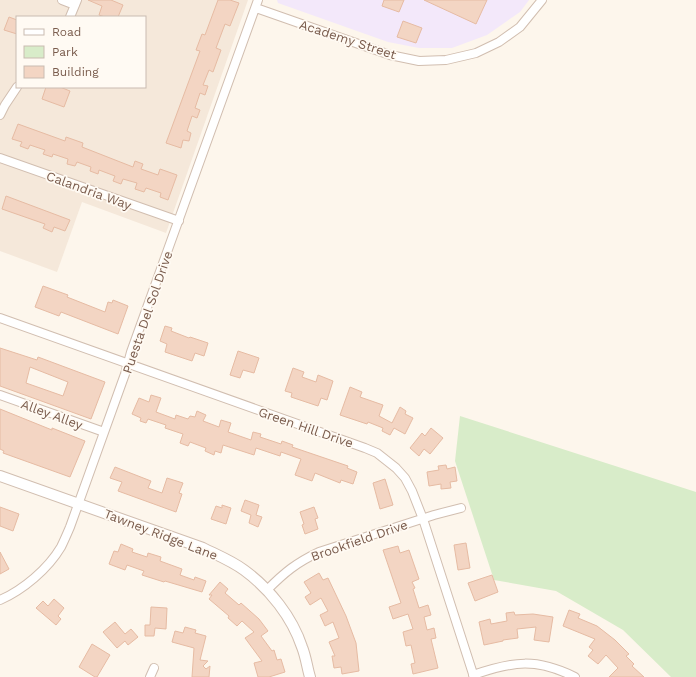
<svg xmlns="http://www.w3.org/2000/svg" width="696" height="677" viewBox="0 0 696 677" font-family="'Work Sans',sans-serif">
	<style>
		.residential { fill: #f5e8da; fill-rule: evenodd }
		.education { fill: #f3e8fa }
		.green { fill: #d8ecc9 }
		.building { fill: #f3d5c3; stroke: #e6bba3; fill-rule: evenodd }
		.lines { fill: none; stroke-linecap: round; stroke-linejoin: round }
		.minor-casing { stroke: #d1beb0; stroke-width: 10 }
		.tertiary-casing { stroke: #d1beb0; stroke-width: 12 }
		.minor { stroke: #fff; stroke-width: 8 }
		.tertiary { stroke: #fff; stroke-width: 10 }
		.labels { text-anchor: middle; stroke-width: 3.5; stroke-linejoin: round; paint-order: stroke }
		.street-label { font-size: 13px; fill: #7a5c4d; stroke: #fffaf3 }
	</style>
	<rect width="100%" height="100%" fill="#fdf6ec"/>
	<path class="residential" d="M 0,0 L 248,0 L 166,233 L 82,202 L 57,272 L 0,251 ZM 17,17 L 145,17 L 145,87 L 17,87 Z"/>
	<path class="education" d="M 277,0 L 529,0 L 520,12 L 487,35 L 452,48 L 419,48 L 388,42 L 278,3 Z"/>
	<path class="green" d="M 460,416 L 696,492 L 696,677 L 671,677 L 623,630 L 556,591 L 494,580 L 455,461 Z"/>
	<path class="building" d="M 88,0 L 111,0 L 123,5 L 118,17 L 105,17 L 99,15 L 102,6 Z
		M 218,0 L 230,0 L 239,3 L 230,26 L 225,24 L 216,48 L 221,50 L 213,72 L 209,70 L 203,85 L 208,86 L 205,95 L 200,93 L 195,108 L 200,110 L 197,118 L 192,116 L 187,131 L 191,133 L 189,141 L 183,140 L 181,148 L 166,143 L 200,51 L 196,50 L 202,34 L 205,35 Z
		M 384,0 L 404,0 L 399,12 L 382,6 Z
		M 424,0 L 487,0 L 476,24 Z
		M 9,17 L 17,20 L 17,34 L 4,30 Z
		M 403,21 L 422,28 L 416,43 L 397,37 Z
		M 46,87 L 60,87 L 70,91 L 64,107 L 42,99 Z
		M 18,124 L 65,141 L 66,137 L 83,143 L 82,147 L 133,167 L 135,161 L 143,164 L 141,169 L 158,175 L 160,169 L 177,175 L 168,200 L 160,197 L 161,193 L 146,188 L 144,192 L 135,189 L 137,183 L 123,179 L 121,184 L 113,181 L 115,176 L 99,170 L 98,174 L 90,171 L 91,167 L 77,162 L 75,166 L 67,164 L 68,159 L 53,154 L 52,157 L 43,154 L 45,150 L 30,145 L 28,149 L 20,146 L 22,142 L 12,139 Z
		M 6,196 L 70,220 L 65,231 L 54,227 L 52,232 L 43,228 L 45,224 L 2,209 Z
		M 43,286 L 68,295 L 67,297 L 105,312 L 108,302 L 112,303 L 113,300 L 128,306 L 118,334 L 61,312 L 59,316 L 35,307 Z
		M 165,326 L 172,328 L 171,331 L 189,338 L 190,337 L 208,343 L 204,356 L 195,353 L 192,361 L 165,352 L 167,344 L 160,341 Z
		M 0,348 L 37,360 L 38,357 L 105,382 L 91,419 L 0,386 ZM 30,367 L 68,382 L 63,396 L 26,383 Z
		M 238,351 L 259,358 L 254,373 L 243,370 L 240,378 L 230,375 Z
		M 293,368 L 304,372 L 302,377 L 316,382 L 318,375 L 333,381 L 327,400 L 321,398 L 318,406 L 291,397 L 292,393 L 285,391 Z
		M 350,387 L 362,392 L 360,397 L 383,405 L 379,416 L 392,423 L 400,407 L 406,411 L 405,414 L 413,418 L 405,434 L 394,428 L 390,435 L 382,431 L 383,428 L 368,422 L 367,424 L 340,415 Z
		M 151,395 L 161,398 L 156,412 L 175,419 L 176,415 L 188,419 L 190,416 L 195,417 L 197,411 L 206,415 L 203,421 L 219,427 L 221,420 L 231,423 L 228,432 L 251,440 L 253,432 L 261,434 L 260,437 L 281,444 L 282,441 L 293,445 L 292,447 L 348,466 L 347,468 L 357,472 L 353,484 L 341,480 L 340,483 L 315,473 L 312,481 L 295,475 L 301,459 L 281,452 L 280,456 L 256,448 L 254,455 L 223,445 L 221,453 L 215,451 L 214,455 L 205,451 L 206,448 L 190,442 L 188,446 L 180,443 L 183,434 L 165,428 L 166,425 L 148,419 L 146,423 L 140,421 L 141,418 L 132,414 L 139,398 L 149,402 Z
		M 0,409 L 52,430 L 52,428 L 85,441 L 70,477 L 3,453 L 4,451 L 0,449 Z
		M 431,428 L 443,438 L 430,454 L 424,449 L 419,456 L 410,448 L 422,433 L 425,436 Z
		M 446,465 L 447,469 L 455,467 L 457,481 L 450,482 L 451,488 L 441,489 L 441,484 L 429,486 L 427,472 L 439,470 L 438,466 Z
		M 115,467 L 151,481 L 148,488 L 162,493 L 167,478 L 183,483 L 179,493 L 182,494 L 176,512 L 118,491 L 122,482 L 110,478 Z
		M 385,479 L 393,505 L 380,509 L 373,483 Z
		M 245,500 L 259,505 L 256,515 L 262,517 L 258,527 L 249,523 L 251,515 L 241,511 Z
		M 222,505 L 231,508 L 226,524 L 211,519 L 216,506 L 222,508 Z
		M 0,507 L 19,514 L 13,531 L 0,526 Z
		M 314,507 L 318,518 L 315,519 L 318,529 L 305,534 L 302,525 L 304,524 L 300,512 Z
		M 466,543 L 470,568 L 458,570 L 454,545 Z
		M 121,544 L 133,549 L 132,552 L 147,557 L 148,553 L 161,557 L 160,561 L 182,569 L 180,575 L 194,580 L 195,577 L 206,581 L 202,592 L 165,581 L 164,582 L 142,575 L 144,571 L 127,565 L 125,570 L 109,564 L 114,551 L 118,552 Z
		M 398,546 L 400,553 L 409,550 L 419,579 L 412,582 L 415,588 L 413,589 L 419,608 L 428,605 L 431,615 L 424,617 L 427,630 L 434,628 L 436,638 L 431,639 L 438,668 L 413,674 L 411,664 L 415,663 L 411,645 L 406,646 L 403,632 L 413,629 L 408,614 L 393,619 L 389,607 L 401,603 L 383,550 Z
		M 0,552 L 9,569 L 0,574 Z
		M 319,573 L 323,580 L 328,578 L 346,616 L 356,643 L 359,671 L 342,674 L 341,667 L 334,668 L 332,656 L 335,656 L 329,642 L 339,638 L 333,622 L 325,626 L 320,615 L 328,611 L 321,598 L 310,605 L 305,597 L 311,593 L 304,582 Z
		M 492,575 L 498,592 L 475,601 L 468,583 Z
		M 220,582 L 228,589 L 225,593 L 239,605 L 241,603 L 259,619 L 268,631 L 261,636 L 272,651 L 274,650 L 277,660 L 281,659 L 285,672 L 269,677 L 258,677 L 254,663 L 262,661 L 245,638 L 254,632 L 242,621 L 237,626 L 228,618 L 229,616 L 209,599 L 212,595 L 209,595 Z
		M 54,599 L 64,608 L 58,616 L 61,619 L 56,625 L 36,608 L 43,601 L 48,606 Z
		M 151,607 L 167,608 L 166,629 L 155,628 L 154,636 L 145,636 L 145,625 L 150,625 Z
		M 569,610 L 580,614 L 578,618 L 597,626 L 615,640 L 629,654 L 626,656 L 634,664 L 632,666 L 644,677 L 609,677 L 618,668 L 606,655 L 598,664 L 588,656 L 593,650 L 589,647 L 595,639 L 563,626 Z
		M 514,612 L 515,615 L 533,614 L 553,617 L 549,642 L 534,640 L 536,627 L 517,629 L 518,638 L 503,640 L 503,641 L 484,645 L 479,622 L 490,619 L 491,624 L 507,621 L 506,613 Z
		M 115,622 L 125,634 L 131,629 L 138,637 L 128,645 L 125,641 L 117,648 L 103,632 Z
		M 185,627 L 196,630 L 195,633 L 206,636 L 200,660 L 208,661 L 203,666 L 206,669 L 210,666 L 209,677 L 192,677 L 194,648 L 172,642 L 175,631 L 183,633 Z
		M 92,644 L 110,655 L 97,677 L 95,677 L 79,667 Z"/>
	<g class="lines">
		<defs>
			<path id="minor" d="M 62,0 L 75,5
				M 256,8 L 390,55 L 419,61 L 446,60 L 476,53 L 499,42 L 520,27 L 542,0
				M 70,17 L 77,0
				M 0,115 L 5,105 L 17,87
				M 0,158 L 179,221
				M 0,318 L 365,448 L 377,453 L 396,468 L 405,478 L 412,491 L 423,519 L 474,677
				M 0,395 L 104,432
				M 267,590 C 285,572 296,563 319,552 L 434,515 L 461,508
				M 0,600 C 23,590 48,569 61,547 C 64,541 67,534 70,527 L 125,374 L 131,352 L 258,0
				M 473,675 C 514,661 536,658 575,677
				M 150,677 L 154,668"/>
			<path id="tertiary" d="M 0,476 L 203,548 C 217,555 232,561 244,570 C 270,589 292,617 302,647 C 306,657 307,667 310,677"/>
		</defs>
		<use href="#minor" class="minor-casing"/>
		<use href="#tertiary" class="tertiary-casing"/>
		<use href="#minor" class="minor"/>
		<use href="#tertiary" class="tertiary"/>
	</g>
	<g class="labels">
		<g class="street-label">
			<text transform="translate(348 39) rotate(18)" y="5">Academy Street</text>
			<text transform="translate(89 190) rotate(20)" y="5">Calandria Way</text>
			<text transform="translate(147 312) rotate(-71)" y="5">Puesta Del Sol Drive</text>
			<text transform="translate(52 414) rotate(20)" y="5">Alley Alley</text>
			<text transform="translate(306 427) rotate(19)" y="5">Green Hill Drive</text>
			<text transform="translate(161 534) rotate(21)" y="5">Tawney Ridge Lane</text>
			<text transform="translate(359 540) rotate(-19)" y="5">Brookfield Drive</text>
		</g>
	</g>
	<rect x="16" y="16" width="130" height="72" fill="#fffaf3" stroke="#cabbb1"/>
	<rect x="24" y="29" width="20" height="6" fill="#ffffff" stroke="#cabbb1"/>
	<text x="52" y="36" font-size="12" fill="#7a5c4d">Road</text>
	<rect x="24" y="46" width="20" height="12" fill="#d8ecc9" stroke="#cabbb1"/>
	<text x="52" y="56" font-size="12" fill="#7a5c4d">Park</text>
	<rect x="24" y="66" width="20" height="12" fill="#f3d5c3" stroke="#cabbb1"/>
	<text x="52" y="76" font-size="12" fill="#7a5c4d">Building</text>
</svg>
